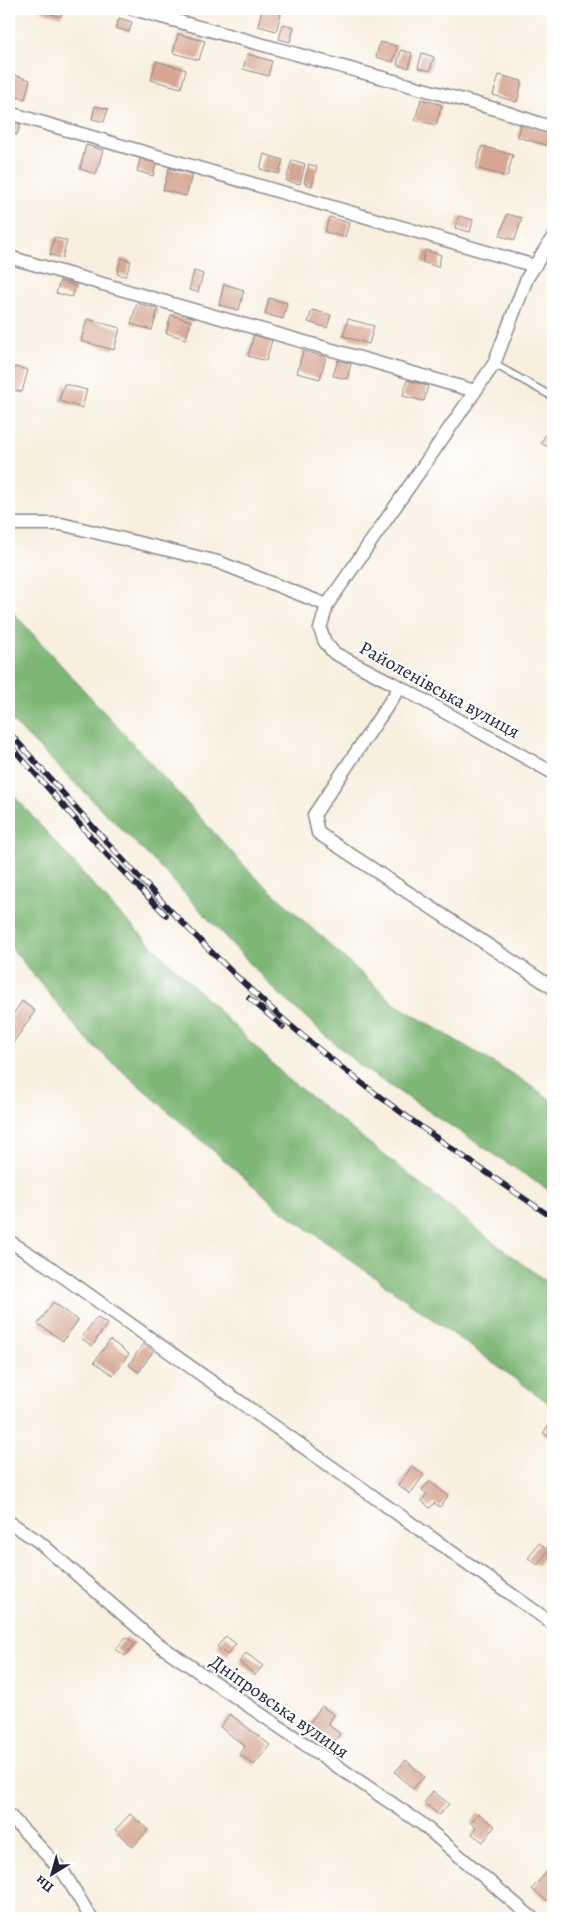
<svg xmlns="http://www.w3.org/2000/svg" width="562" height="1927" viewBox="0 0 562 1927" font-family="Alegreya,serif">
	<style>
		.forest { fill: #7db674; stroke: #506c58 }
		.building { fill: #d6a692 }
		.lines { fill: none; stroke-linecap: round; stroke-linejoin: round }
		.lane-casing { stroke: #8d888d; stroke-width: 9 }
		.street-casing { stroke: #8d888d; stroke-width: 15 }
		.lane { stroke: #fff; stroke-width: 6 }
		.street { stroke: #fff; stroke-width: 12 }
		.rail-casing { stroke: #22223b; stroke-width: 5.5 }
		.rail { stroke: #fff; stroke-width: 4; stroke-dasharray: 11; stroke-linecap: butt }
		.labels { text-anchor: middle; stroke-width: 4.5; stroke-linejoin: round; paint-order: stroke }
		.street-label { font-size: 19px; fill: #22223b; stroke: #fff }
	</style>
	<rect width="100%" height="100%" fill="#fff"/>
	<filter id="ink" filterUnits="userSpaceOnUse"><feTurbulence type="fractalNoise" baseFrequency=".02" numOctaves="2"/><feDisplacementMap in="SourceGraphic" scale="10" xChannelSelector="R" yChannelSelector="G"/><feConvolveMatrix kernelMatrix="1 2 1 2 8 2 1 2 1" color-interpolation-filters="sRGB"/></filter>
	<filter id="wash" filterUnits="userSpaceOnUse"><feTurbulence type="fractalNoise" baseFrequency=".0096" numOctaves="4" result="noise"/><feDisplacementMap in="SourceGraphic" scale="20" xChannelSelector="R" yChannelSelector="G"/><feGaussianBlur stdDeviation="1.12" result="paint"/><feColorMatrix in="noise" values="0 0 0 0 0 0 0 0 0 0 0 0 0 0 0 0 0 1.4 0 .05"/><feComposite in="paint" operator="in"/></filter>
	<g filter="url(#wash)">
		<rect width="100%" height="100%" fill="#f8efdf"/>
		<path class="forest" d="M 9,608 L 248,870 L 395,1004 L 519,1078 L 553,1101 L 553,1193 L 360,1066 L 274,989 L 161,868 L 9,718 Z
			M 9,790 L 112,906 L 287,1078 L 510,1255 L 553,1286 L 553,1406 L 280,1209 L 87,1040 L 9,945 Z"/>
		<g id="blocks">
			<path class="building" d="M 42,9 L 63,9 L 61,17 L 42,11 Z
				M 262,9 L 281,14 L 276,31 L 258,26 Z
				M 119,18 L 132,22 L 129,32 L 116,28 Z
				M 283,24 L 294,27 L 290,42 L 279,39 Z
				M 178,34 L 205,41 L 199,60 L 173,53 Z
				M 380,42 L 397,46 L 393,62 L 376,57 Z
				M 401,50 L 412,53 L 409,68 L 397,65 Z
				M 422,53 L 434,57 L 430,71 L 418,68 Z
				M 247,54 L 272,61 L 268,76 L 243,69 Z
				M 156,61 L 186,70 L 181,88 L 151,80 Z
				M 15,75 L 30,80 L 25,99 L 10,95 Z
				M 499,75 L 522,81 L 517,102 L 493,95 Z
				M 421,99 L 442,105 L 436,125 L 415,120 Z
				M 95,106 L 108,109 L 104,122 L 92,119 Z
				M 9,119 L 21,122 L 17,135 L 9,132 Z
				M 521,123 L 553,132 L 553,147 L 518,137 Z
				M 86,145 L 103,150 L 96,174 L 80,169 Z
				M 482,146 L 513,155 L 507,177 L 476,168 Z
				M 264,154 L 283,160 L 279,174 L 260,169 Z
				M 141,155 L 157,160 L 153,176 L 137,171 Z
				M 292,160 L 305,164 L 300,184 L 286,181 Z
				M 309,164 L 317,167 L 312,186 L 304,183 Z
				M 169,168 L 192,174 L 186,196 L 163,190 Z
				M 507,214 L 522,218 L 515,240 L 500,236 Z
				M 459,216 L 473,220 L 470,232 L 455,228 Z
				M 329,217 L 349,223 L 345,237 L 325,232 Z
				M 54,237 L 67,241 L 62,258 L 50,255 Z
				M 425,250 L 441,255 L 438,267 L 422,262 Z
				M 121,258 L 131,261 L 126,276 L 117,274 Z
				M 194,271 L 203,274 L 198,292 L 189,290 Z
				M 60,281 L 76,286 L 72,297 L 56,293 Z
				M 224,284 L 244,290 L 239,310 L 219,305 Z
				M 269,298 L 287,303 L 283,319 L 265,314 Z
				M 137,303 L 158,309 L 152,330 L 131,324 Z
				M 312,310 L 331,315 L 327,328 L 308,322 Z
				M 171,315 L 191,321 L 186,339 L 166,333 Z
				M 87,319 L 120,328 L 114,350 L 81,341 Z
				M 348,319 L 374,326 L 369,344 L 343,336 Z
				M 254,335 L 272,340 L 266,361 L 248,356 Z
				M 303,351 L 326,357 L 320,379 L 297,373 Z
				M 338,360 L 351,364 L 347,379 L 333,376 Z
				M 15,367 L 28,370 L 22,392 L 9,389 Z
				M 407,380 L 428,386 L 424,401 L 403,396 Z
				M 64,384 L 87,390 L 82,408 L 59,401 Z
				M 553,421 L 553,450 L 541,443 Z
				M 22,1001 L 35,1011 L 9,1049 L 9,1033 L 14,1025 L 9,1020 Z
				M 53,1302 L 78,1320 L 63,1341 L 38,1324 Z
				M 97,1317 L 107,1324 L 92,1346 L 81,1338 Z
				M 110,1340 L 129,1354 L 113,1375 L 94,1362 Z
				M 143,1344 L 153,1351 L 139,1372 L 129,1365 Z
				M 548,1426 L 553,1430 L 553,1440 L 543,1433 Z
				M 412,1466 L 424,1475 L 410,1494 L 398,1485 Z
				M 430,1481 L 448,1496 L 440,1507 L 434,1503 L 430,1508 L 422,1501 L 427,1494 L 422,1490 Z
				M 539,1543 L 548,1550 L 538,1565 L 528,1558 Z
				M 226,1636 L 236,1644 L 227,1655 L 217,1647 Z
				M 126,1637 L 135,1644 L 125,1656 L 116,1649 Z
				M 246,1653 L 263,1666 L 255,1675 L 239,1662 Z
				M 322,1706 L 334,1715 L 328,1724 L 340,1734 L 331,1745 L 307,1726 Z
				M 230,1714 L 270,1745 L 254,1765 L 239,1754 L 245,1746 L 220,1727 Z
				M 406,1760 L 424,1777 L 413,1789 L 395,1772 Z
				M 433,1791 L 449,1804 L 439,1815 L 424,1803 Z
				M 478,1813 L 495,1826 L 483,1842 L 472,1834 L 476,1827 L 471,1823 Z
				M 130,1814 L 148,1830 L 133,1847 L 115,1830 Z
				M 552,1865 L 553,1894 L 547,1901 L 532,1889 Z"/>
		</g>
	</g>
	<g filter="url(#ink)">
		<use href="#blocks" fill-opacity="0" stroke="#8d888d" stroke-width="1"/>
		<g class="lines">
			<defs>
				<path id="lane" d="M 494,364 L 553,397"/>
				<path id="street" d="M 133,9 L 499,110 L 553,128
					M 9,113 L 535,266
					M 553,237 L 527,278 L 494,364 L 327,605 L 320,629 L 325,642 L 334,653 L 400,687 L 553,773
					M 9,257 L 475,391
					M 9,524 L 61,524 L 218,562 L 327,605
					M 400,687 L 314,815 L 318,833 L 553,988
					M 9,1241 L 47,1265 L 553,1624
					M 9,1522 L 38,1541 L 155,1642 L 422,1824 L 532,1918
					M 9,1815 L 64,1873 L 91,1918"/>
			</defs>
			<use href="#lane" class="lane-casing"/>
			<use href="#street" class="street-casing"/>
			<use href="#lane" class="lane"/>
			<use href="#street" class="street"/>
			<defs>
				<path id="rail" d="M 9,732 C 90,824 172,918 263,1001 C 353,1083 453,1150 553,1218
					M 9,744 L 106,854 L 166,915
					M 249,998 L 283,1027"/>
			</defs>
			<use href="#rail" class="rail-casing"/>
			<use href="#rail" class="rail"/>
		</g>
	</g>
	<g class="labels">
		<g class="street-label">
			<text transform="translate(440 689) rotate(29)" y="7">Райоленівська вулиця</text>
			<text transform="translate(280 1706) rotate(35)" y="7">Дніпровська вулиця</text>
		</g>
	</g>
	<rect width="562" height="1927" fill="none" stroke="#fff" stroke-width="30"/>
	<g transform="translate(52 1874) rotate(217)" stroke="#ffffff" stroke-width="4" paint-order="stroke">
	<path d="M0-4L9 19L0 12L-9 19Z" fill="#22223b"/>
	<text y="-8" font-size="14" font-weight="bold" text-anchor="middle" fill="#22223b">Пн</text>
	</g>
</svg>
